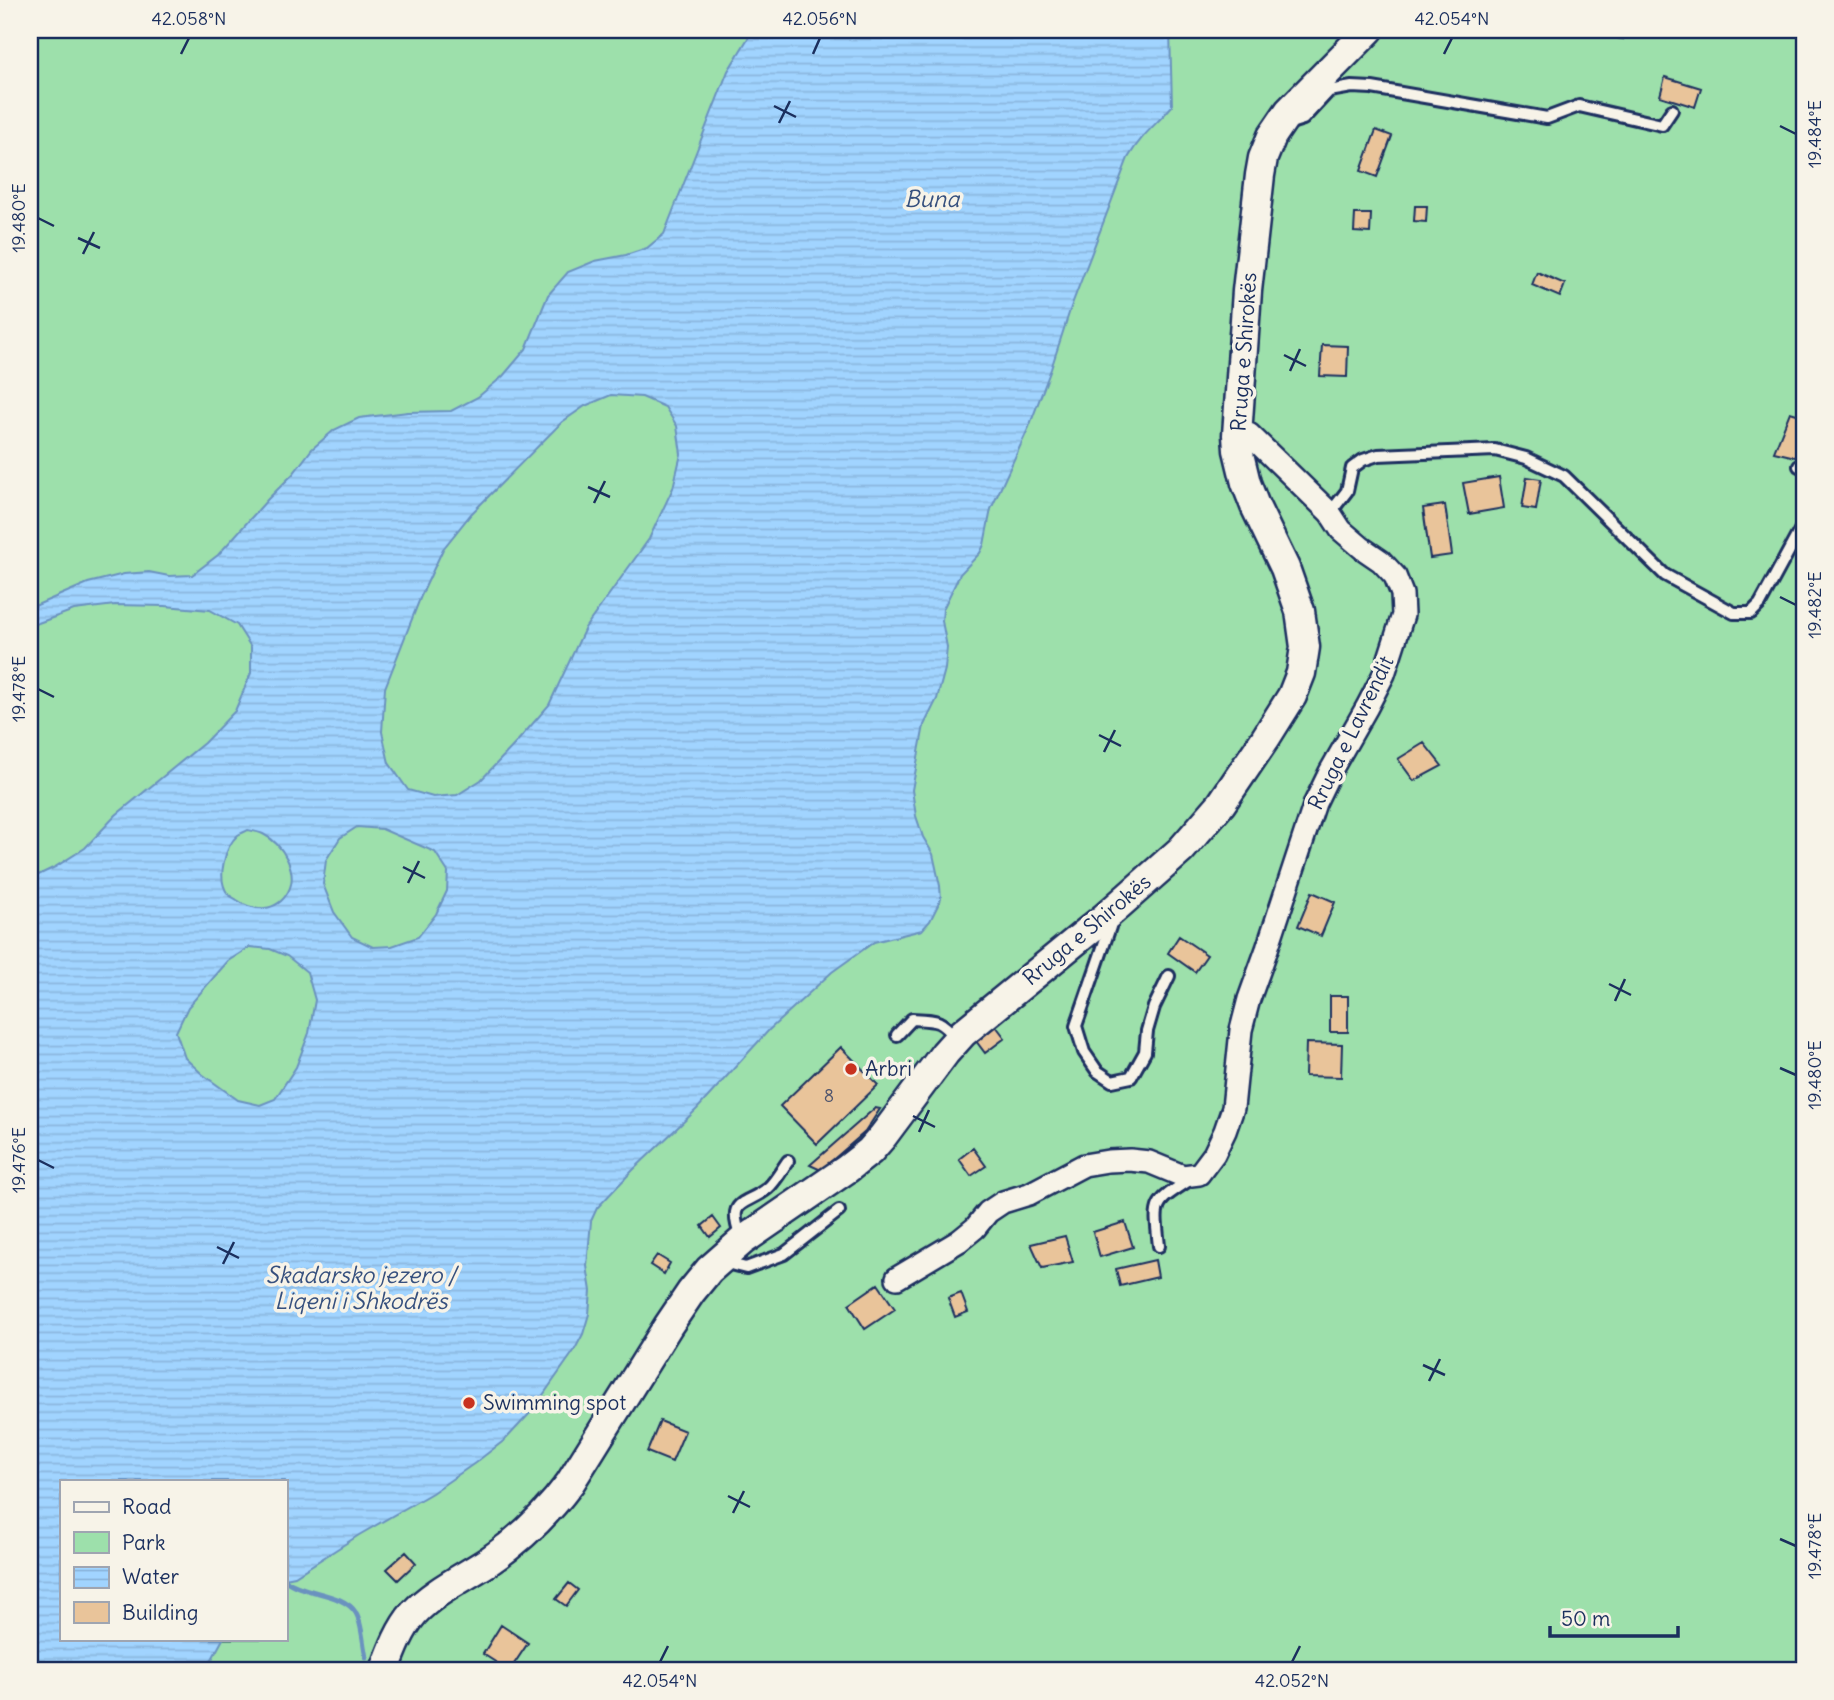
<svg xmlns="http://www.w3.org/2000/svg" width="1834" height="1700" viewBox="0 0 1834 1700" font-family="Delius,sans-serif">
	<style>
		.park { fill: #9de0ab; stroke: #5c8884; stroke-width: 2; fill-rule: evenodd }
		.water { fill: url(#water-rules); stroke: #6b92bf; stroke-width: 2; fill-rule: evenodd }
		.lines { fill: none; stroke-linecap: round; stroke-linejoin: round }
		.stream { stroke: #6b92bf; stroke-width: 5 }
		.building { fill: #e9c49a; stroke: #1b2f5e; stroke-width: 2 }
		.service-casing { stroke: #1b2f5e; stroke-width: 16 }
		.minor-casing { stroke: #1b2f5e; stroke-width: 26 }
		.secondary-casing { stroke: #1b2f5e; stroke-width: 33 }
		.service { stroke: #f7f3e8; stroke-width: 10 }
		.minor { stroke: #f7f3e8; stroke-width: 21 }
		.secondary { stroke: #f7f3e8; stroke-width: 28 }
		.ticks { fill: none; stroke: #1b2f5e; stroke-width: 2.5 }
		.poi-dot { fill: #c8321e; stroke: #f7f3e8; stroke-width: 2.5 }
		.labels { text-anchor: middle; stroke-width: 7; stroke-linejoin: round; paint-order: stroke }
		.number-label { font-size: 18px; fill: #4e546d }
		.street-label { font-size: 21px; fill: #1b2f5e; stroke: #f7f3e8 }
		.poi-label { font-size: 21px; fill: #1b2f5e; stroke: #f7f3e8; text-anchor: start }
		.water-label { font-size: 23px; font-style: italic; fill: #36507e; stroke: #f7f3e8 }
		.neatline { fill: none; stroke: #1b2f5e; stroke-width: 2.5 }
		.ticks-label { font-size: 18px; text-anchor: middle; fill: #1b2f5e }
	</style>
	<defs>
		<pattern id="water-rules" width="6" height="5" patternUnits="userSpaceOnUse" patternTransform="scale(1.75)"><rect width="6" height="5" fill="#a1d4ff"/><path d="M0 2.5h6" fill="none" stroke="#8ab6dd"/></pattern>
	</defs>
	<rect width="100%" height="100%" fill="#f4ead8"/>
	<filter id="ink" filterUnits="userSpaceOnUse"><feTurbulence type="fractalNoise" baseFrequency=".0143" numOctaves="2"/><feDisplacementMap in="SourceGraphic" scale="14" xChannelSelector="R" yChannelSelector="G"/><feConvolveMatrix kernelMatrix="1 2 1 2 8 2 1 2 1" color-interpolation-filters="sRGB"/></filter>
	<g filter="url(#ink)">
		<path class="park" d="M 30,30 L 1804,30 L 1804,1670 L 30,1670 ZM 61,1481 L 285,1481 L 285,1639 L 61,1639 Z"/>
		<path class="water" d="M 753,30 L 1170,30 L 1172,106 C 1155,126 1142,134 1128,158 L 1071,307 L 1051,369 L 1029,427 L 991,509 L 984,545 L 980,553 L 960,574 L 943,609 L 942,621 L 947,647 L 945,669 L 937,699 L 924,725 L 912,790 L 916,816 L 923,837 L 933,854 L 940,886 L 941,899 L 930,921 L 922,930 L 874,942 L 832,972 L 769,1030 L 697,1109 L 633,1170 L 597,1208 L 591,1221 L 587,1266 L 591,1291 L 589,1314 L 583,1334 L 574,1351 L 531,1412 L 506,1439 L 475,1463 L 432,1493 L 359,1535 L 295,1576 L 285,1578 L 285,1481 L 61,1481 L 61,1639 L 223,1639 L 206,1670 L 30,1670 L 30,879 L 55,867 L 85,848 L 116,815 L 204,743 L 235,711 L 251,673 L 251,647 L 237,625 L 210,610 L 165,606 L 115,605 L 74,610 L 30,626 L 30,608 L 88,583 L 124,574 L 149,572 L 169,576 L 192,575 L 218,555 L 268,499 L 293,474 L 312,449 L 334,430 L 359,418 L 408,412 L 451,411 L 478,397 L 503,376 L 526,349 L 548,295 L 568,272 L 595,261 L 626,255 L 647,248 L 664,234 L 728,71 ZM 611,395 L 642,397 L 665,407 L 677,426 L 681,454 L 673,488 L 649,539 L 585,628 L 549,705 L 515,744 L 481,780 L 457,795 L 433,797 L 408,790 L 389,763 L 382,732 L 385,688 L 421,596 L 443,549 L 471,514 L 562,422 L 585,406 ZM 357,827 L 382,829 L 435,852 L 448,872 L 447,891 L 436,914 L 418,937 L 392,946 L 373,947 L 352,937 L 334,912 L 323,884 L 326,860 L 340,838 ZM 248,830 C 253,831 259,832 263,834 C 283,844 299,872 288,892 C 277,912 254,912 237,900 C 234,898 231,897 228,894 C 216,879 225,846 238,835 C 241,833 245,832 248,830 ZM 250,947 L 270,949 L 287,956 L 307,972 L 315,1000 L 309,1033 L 296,1067 L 275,1099 L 260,1105 L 238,1100 L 202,1074 L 185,1058 L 176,1032 L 188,1007 L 228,961 Z"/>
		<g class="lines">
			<path class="stream" d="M 285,1580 C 305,1595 343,1592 356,1613 C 362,1622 363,1645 366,1657"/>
		</g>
		<path class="building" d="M 1600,30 L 1624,30 L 1623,39 L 1599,35 Z
			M 1665,77 L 1701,88 L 1695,107 L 1660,96 Z
			M 1376,130 L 1392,136 L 1377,177 L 1361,171 Z
			M 1415,206 L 1427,206 L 1426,222 L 1414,221 Z
			M 1355,214 L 1371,214 L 1370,233 L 1354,232 Z
			M 1537,272 L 1565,284 L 1560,297 L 1532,285 Z
			M 1322,345 L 1348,346 L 1347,377 L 1320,376 Z
			M 1790,412 L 1804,416 L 1804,459 L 1774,452 Z
			M 1499,477 L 1504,508 L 1469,514 L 1463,483 Z
			M 1527,477 L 1541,479 L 1536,510 L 1522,508 Z
			M 1445,505 L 1452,555 L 1430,558 L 1423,508 Z
			M 1424,743 L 1442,766 L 1414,781 L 1398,759 Z
			M 1312,892 L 1335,902 L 1321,936 L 1298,926 Z
			M 1179,936 L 1207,955 L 1195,972 L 1168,953 Z
			M 1330,996 L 1348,996 L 1348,1032 L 1330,1032 Z
			M 996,1026 L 1005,1038 L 985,1053 L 976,1041 Z
			M 1306,1043 L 1342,1044 L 1341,1077 L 1305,1076 Z
			M 841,1047 L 878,1085 L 817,1144 L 780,1106 Z
			M 875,1108 L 880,1109 L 865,1132 L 821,1170 L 810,1165 Z
			M 973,1148 L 986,1166 L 971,1176 L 959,1159 Z
			M 713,1217 L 721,1228 L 710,1237 L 702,1226 Z
			M 1125,1222 L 1133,1247 L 1100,1257 L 1093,1232 Z
			M 1065,1236 L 1073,1262 L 1042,1268 L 1031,1244 Z
			M 657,1255 L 670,1263 L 664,1274 L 650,1265 Z
			M 1155,1260 L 1158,1277 L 1120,1286 L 1116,1269 Z
			M 878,1284 L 895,1309 L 865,1329 L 849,1304 Z
			M 961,1293 L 968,1312 L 955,1317 L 948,1298 Z
			M 660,1421 L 685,1431 L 672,1462 L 647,1452 Z
			M 406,1552 L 416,1563 L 398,1580 L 387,1569 Z
			M 569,1583 L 578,1590 L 566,1606 L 556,1599 Z
			M 501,1625 L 528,1643 L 510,1670 L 508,1670 L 483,1654 Z"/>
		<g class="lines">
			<defs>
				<path id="service" d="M 1287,124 L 1303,119 L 1329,91 L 1352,87 L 1372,88 L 1547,118 L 1579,106 L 1662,125 L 1672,110
					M 1799,466 L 1804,468
					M 1330,513 L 1347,491 L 1352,468 L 1363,460 L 1378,455 L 1495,450 L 1526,458 L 1564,476 L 1665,575 L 1734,613 L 1751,613 L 1760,604 L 1804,523
					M 1106,922 L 1110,927 L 1076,1026 L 1084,1052 L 1097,1071 L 1112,1081 L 1131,1077 L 1145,1052 L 1147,1031 L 1154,1007 L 1169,976
					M 897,1035 L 912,1019 C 937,1020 940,1019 957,1039
					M 741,1238 C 726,1197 745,1207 768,1188 C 776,1181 782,1169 788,1161
					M 1159,1246 C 1154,1201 1153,1204 1191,1179
					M 727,1257 L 734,1265 L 746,1268 L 784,1254 L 839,1211"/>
				<path id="minor" d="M 897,1278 L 959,1241 L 975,1228 L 988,1212 L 1003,1202 L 1029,1194 L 1084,1165 L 1108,1161 L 1130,1160 L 1149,1162 L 1183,1176 L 1199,1174 L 1214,1154 L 1225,1131 L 1233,1108 L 1241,1030 L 1249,999 L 1267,949 L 1315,803 L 1330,772 L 1367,707 L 1384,674 L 1403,615 L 1402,594 L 1395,576 L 1381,561 L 1362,548 L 1341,530 L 1330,513 L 1249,434 L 1237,432"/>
				<path id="secondary" d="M 385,1670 C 392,1651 400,1629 414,1613 C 433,1592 465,1577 489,1561 C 521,1539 547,1514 570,1483 L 668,1326 L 691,1292 L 709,1270 L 742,1241 L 847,1169 L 870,1151 L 883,1136 L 945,1053 L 963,1033 L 1104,918 L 1181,850 L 1221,804 L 1265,739 L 1292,696 L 1301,673 L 1305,647 L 1300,611 L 1285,568 L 1255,506 L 1246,483 L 1238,450 L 1237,435 L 1247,291 L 1260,175 L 1263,158 L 1272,136 L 1289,111 L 1369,30"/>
			</defs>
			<use href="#service" class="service-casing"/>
			<use href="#minor" class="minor-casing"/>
			<use href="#secondary" class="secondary-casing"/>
			<use href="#service" class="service"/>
			<use href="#minor" class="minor"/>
			<use href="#secondary" class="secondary"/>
		</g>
	</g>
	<path class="ticks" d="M 181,54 L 189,38M 813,54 L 820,38M 1444,54 L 1452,38M 774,106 L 796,117M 779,123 L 790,101M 1780,126 L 1796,134M 38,218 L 54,226M 78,238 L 100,248M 83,254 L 94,232M 1284,355 L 1306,366M 1290,371 L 1300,349M 588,487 L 610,497M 594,503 L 605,481M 1780,597 L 1796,605M 38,689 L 54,697M 1099,735 L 1121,746M 1104,752 L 1115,730M 403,867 L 425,878M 408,883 L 419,861M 1609,984 L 1631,995M 1615,1001 L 1625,979M 1780,1068 L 1796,1075M 913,1116 L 935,1127M 919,1132 L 929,1110M 38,1160 L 54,1168M 217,1247 L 239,1258M 223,1264 L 234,1242M 1423,1365 L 1445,1375M 1429,1381 L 1440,1359M 728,1496 L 750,1507M 733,1513 L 744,1491M 1780,1539 L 1796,1546M 660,1662 L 668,1646M 1292,1662 L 1300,1646"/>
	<g class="poi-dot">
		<circle cx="851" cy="1069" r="7"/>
		<circle cx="469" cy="1403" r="7"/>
	</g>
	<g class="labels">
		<g class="number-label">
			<text x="829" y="1102">8</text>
		</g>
		<g class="street-label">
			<text transform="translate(1244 352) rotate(-86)" y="7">Rruga e Shirokës</text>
			<text transform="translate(1351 733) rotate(-64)" y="7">Rruga e Lavrendit</text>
			<text transform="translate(1087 930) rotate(-40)" y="7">Rruga e Shirokës</text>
		</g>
		<g class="poi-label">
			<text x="865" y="1076">Arbri</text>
			<text x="483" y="1410">Swimming spot</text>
		</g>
		<g class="water-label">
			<text x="932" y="207">Buna</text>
			<text x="361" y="1283">Skadarsko jezero /<tspan x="361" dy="26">Liqeni i Shkodrës</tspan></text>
		</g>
	</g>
	<rect width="1834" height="1700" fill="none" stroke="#f7f3e8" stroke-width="77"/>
	<rect x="60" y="1480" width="228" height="161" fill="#f7f3e8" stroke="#9fa5b1" stroke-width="2"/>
	<rect x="74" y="1502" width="35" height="10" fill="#f7f3e8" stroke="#9fa5b1" stroke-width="2"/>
	<text x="122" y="1514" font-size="21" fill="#1b2f5e">Road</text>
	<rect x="74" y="1532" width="35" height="21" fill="#9de0ab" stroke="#9fa5b1" stroke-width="2"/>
	<text x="122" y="1550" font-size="21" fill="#1b2f5e">Park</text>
	<rect x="74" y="1567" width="35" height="21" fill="url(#water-rules)" stroke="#9fa5b1" stroke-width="2"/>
	<text x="122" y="1584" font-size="21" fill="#1b2f5e">Water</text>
	<rect x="74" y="1602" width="35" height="21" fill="#e9c49a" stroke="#9fa5b1" stroke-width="2"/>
	<text x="122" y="1620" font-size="21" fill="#1b2f5e">Building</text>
	<path d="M1550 1626v10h128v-10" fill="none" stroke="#1b2f5e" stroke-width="3.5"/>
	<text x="1561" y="1626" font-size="21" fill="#1b2f5e" stroke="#f7f3e8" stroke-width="5" paint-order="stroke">50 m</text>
	<rect x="38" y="38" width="1758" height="1624" class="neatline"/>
	<g class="ticks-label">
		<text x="189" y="25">42.058°N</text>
		<text x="820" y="25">42.056°N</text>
		<text x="1452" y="25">42.054°N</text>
		<text transform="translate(1815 134) rotate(-90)" y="6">19.484°E</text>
		<text transform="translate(19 218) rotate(-90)" y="6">19.480°E</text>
		<text transform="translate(1815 605) rotate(-90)" y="6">19.482°E</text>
		<text transform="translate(19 689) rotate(-90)" y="6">19.478°E</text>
		<text transform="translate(1815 1075) rotate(-90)" y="6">19.480°E</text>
		<text transform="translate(19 1160) rotate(-90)" y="6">19.476°E</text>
		<text transform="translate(1815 1546) rotate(-90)" y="6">19.478°E</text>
		<text x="660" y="1687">42.054°N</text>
		<text x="1292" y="1687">42.052°N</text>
	</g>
</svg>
